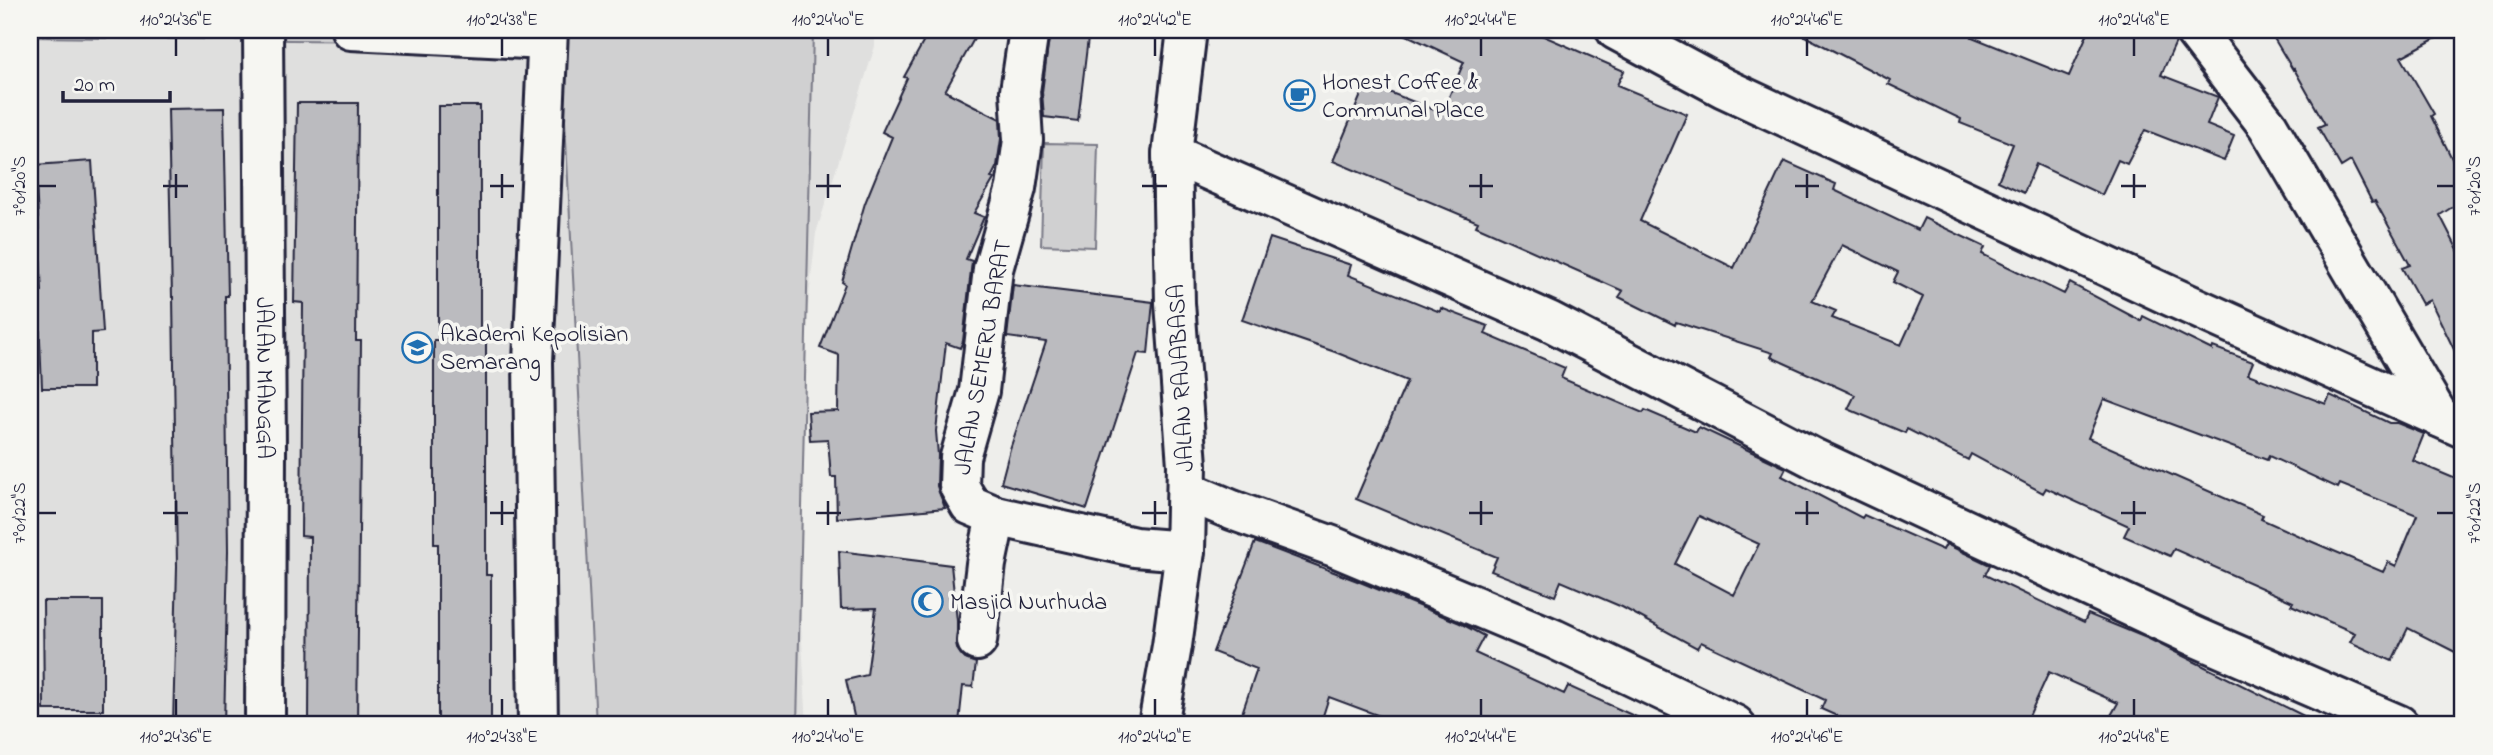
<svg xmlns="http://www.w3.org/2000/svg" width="2493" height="755" viewBox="0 0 2493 755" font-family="'Indie Flower',sans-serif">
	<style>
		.built { fill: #dfdfde }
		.green { fill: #d0d0d1; stroke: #797986; stroke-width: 2 }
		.building { fill: #bbbbbf; stroke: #22223b; stroke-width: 2; fill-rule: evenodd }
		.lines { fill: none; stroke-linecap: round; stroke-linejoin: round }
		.minor-casing { stroke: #22223b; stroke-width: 44 }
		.tertiary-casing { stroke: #22223b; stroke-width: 44 }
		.minor { stroke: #f6f6f2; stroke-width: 38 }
		.tertiary { stroke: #f6f6f2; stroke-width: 38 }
		.ticks { fill: none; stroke: #22223b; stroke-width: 2.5 }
		.labels { text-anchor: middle; stroke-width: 7; stroke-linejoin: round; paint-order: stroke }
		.poi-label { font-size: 24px; fill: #22223b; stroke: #f6f6f2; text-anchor: start }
		.street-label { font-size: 24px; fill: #22223b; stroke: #f6f6f2 }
		.neatline { fill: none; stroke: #22223b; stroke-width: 2.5 }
		.ticks-label { font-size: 18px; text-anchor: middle; fill: #22223b }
	</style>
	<rect width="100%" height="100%" fill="#eeeeeb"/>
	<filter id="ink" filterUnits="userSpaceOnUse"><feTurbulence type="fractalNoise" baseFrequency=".0143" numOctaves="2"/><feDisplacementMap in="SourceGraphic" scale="14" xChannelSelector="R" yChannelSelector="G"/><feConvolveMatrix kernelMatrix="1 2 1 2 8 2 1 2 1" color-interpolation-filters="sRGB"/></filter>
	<g filter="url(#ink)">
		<path class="built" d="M 30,30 L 875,30 L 875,46 L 816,233 L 791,462 L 807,725 L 30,725 Z"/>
		<path class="green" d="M 30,30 L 813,30 L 797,725 L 596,725 L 561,43 L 30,37 Z
			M 1044,143 L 1098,144 L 1095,247 L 1041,245 Z"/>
		<path class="building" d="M 930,30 L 979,30 L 945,91 L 1000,119 L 1001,139 L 997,166 L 991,178 L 994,179 L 974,213 L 984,217 L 966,259 L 972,261 L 963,341 L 960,348 L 946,343 L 936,431 L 938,455 L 937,486 L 945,508 L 837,518 L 836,477 L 831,477 L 828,439 L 810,440 L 808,412 L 838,411 L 839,355 L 820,348 L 845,284 L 842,282 L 865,203 L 892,137 L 882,132 L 907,78 L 904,77 Z
			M 1050,30 L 1089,30 L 1078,121 L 1044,117 L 1042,92 Z
			M 1396,30 L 1530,30 L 1624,71 L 1617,85 L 1687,114 L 1640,221 L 1734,268 L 1784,161 L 1836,184 L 1834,190 L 1918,230 L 1924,218 L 1985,247 L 1982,254 L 2064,294 L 2070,283 L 2141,321 L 2143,316 L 2212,350 L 2213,347 L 2253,362 L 2248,374 L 2326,404 L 2330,395 L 2389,423 L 2397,423 L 2424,434 L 2413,461 L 2463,482 L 2463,656 L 2408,628 L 2392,661 L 2350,642 L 2355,633 L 2291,605 L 2293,602 L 2174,549 L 2170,556 L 2124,536 L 2129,526 L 2046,488 L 2043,493 L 1971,454 L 1968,460 L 1907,429 L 1905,433 L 1848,409 L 1855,395 L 1771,357 L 1773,353 L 1676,322 L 1675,325 L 1619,297 L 1623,291 L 1476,226 L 1478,222 L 1333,161 L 1366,83 L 1442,113 L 1464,62 ZM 1842,245 L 1898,272 L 1893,282 L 1923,297 L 1901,345 L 1832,318 L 1836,311 L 1812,301 ZM 2104,399 L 2267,460 L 2269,456 L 2338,488 L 2340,484 L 2417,515 L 2396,566 L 2388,562 L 2383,572 L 2308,540 L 2261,519 L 2263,515 L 2088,438 Z
			M 1793,30 L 1976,30 L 1972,37 L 2069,76 L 2089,30 L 2173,30 L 2176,42 L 2161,75 L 2218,97 L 2207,125 L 2234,136 L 2224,161 L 2145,130 L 2127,164 L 2118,160 L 2102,195 L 2036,164 L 2024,193 L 1998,181 L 2013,144 L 1960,123 L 1961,119 L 1888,84 L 1890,80 Z
			M 2269,30 L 2451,30 L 2401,57 L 2434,114 L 2431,116 L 2463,181 L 2463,200 L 2440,215 L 2463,260 L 2463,368 L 2430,300 L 2422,304 L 2402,268 L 2410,265 L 2375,201 L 2372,202 L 2351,161 L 2341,167 L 2318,127 L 2325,124 L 2294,69 L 2293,70 Z
			M 297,103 L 358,103 L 356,341 L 361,341 L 357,725 L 309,725 L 310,537 L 301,536 L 303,303 L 294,302 Z
			M 438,106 L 480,106 L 480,340 L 486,340 L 486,575 L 491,575 L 491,725 L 438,725 L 438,544 L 434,544 L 434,340 L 438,340 Z
			M 224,108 L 228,296 L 225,296 L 228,551 L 224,725 L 173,725 L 177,567 L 173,297 L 172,297 L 168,109 Z
			M 92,161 L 103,332 L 92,333 L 92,388 L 42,388 L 38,291 L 42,291 L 35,165 Z
			M 1270,238 L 1351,265 L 1348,275 L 1440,312 L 1441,308 L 1488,326 L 1485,334 L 1565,368 L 1561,378 L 1643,413 L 1645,410 L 1696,432 L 1699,427 L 1786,468 L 1782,476 L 1862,518 L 1864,515 L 1943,550 L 1946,544 L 1990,565 L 1985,575 L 2084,622 L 2088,614 L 2149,639 L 2322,725 L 2128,725 L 2110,717 L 2118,703 L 2049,672 L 2025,725 L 1857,725 L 1821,709 L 1825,700 L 1701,642 L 1697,648 L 1622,607 L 1561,581 L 1555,596 L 1491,571 L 1497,557 L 1356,499 L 1407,381 L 1335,352 L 1242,320 ZM 1699,516 L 1759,544 L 1734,595 L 1675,564 Z
			M 1013,285 L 1153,302 L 1148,354 L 1138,353 L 1087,509 L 1001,483 L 1010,449 L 1046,342 L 1007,337 Z
			M 1255,542 L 1360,582 L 1460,623 L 1484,636 L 1475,653 L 1564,694 L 1568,686 L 1654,725 L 1404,725 L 1329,697 L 1320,725 L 1238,725 L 1257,669 L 1213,652 Z
			M 839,551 L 951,565 L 957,621 L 957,649 L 965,659 L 976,663 L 973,687 L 963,686 L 959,723 L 902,718 L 870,725 L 856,725 L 846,680 L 867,675 L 876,608 L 841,609 Z
			M 43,601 L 103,601 L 103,710 L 44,710 Z"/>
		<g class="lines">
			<defs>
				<g id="minor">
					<path id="s1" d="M 263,30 L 266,449 L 265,725"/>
					<path d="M 351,30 L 546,40"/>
					<path d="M 1029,30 L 1020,91 L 1023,140 L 1016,188 L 993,269 L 979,391 L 960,457 L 959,486 L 970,505 L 996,516 L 1135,547 L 1185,551"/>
					<path d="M 1616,30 L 1724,88 L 2166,294 L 2463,428"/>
					<path d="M 2194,30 L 2268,126 L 2439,417"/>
					<path d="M 1172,154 L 1549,321 L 1815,459 L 2196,637 L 2399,725"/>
					<path d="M 1187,491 L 1232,510 L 1332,546 L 1554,639 L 1735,725"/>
					<path d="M 977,641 L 986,564 L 996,516"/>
					<path d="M 538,725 L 533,362 L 548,30"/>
				</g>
				<path id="tertiary" d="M 1158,725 L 1172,646 L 1185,551 L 1187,465 L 1175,303 L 1172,154 L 1187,30"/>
			</defs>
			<use href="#minor" class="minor-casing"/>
			<use href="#tertiary" class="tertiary-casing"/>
			<use href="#minor" class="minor"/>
			<use href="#tertiary" class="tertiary"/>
		</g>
	</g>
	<path class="ticks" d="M 176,38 L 176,56M 502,38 L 502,56M 828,38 L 828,56M 1155,38 L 1155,56M 1481,38 L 1481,56M 1807,38 L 1807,56M 2134,38 L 2134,56M 176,174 L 176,198M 502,174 L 502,198M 828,174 L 828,198M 1155,174 L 1155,198M 1481,174 L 1481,198M 1807,174 L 1807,198M 2134,174 L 2134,198M 38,186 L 56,186M 163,186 L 188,186M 490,186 L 514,186M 816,186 L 841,186M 1142,186 L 1167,186M 1469,186 L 1493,186M 1795,186 L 1819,186M 2121,186 L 2146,186M 2437,186 L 2454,186M 176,501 L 176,525M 502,501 L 502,525M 828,501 L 828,525M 1155,501 L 1155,525M 1481,501 L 1481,525M 1807,501 L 1807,525M 2134,501 L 2134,525M 38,513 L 56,513M 163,513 L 188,513M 490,513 L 514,513M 816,513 L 841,513M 1142,513 L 1167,513M 1469,513 L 1493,513M 1795,513 L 1819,513M 2121,513 L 2146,513M 2437,513 L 2454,513M 176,699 L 176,716M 502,699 L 502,716M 828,699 L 828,716M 1155,699 L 1155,716M 1481,699 L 1481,716M 1807,699 L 1807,716M 2134,699 L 2134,716"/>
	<defs>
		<symbol id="cafe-ring" viewBox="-11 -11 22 22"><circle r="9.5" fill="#f6f6f2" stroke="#1f6fb2" stroke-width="1.5"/><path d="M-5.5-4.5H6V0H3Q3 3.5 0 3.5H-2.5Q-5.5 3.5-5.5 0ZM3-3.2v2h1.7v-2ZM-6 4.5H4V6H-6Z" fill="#1f6fb2"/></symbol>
		<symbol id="university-ring" viewBox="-11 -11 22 22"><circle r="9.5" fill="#f6f6f2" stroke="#1f6fb2" stroke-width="1.5"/><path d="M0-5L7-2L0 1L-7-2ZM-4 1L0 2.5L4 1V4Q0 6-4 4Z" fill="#1f6fb2"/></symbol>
		<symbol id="mosque-ring" viewBox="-11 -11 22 22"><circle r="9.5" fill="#f6f6f2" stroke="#1f6fb2" stroke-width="1.5"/><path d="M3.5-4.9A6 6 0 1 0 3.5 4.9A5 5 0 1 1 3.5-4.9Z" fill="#1f6fb2"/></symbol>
	</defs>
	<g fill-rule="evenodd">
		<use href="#cafe-ring" x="1282" y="78" width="35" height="35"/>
		<use href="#university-ring" x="400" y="330" width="35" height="35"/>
		<use href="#mosque-ring" x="910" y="584" width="35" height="35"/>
	</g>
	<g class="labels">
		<g class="poi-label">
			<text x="1322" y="89">Honest Coffee &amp;<tspan x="1322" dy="28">Communal Place</tspan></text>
			<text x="440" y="341">Akademi Kepolisian<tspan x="440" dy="28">Semarang</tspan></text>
			<text x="950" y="609">Masjid Nurhuda</text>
		</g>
		<g class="street-label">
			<text transform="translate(982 357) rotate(-80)" y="8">JALAN SEMERU BARAT</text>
			<text dy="8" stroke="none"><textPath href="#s1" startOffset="348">JALAN MANGGA</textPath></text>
			<text transform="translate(1180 378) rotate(-93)" y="8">JALAN RAJABASA</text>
		</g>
	</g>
	<rect width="2493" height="755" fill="none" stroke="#f6f6f2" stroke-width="77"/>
	<path d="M63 91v10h107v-10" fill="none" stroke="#22223b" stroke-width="3.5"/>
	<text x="74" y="91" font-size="21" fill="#22223b" stroke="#f6f6f2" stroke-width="5" paint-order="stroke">20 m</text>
	<rect x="38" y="38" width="2416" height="678" class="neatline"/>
	<g class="ticks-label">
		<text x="176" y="25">110°24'36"E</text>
		<text x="502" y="25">110°24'38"E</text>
		<text x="828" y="25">110°24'40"E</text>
		<text x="1155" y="25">110°24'42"E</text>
		<text x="1481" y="25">110°24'44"E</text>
		<text x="1807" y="25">110°24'46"E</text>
		<text x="2134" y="25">110°24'48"E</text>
		<text transform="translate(19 186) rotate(-90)" y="6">7°01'20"S</text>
		<text transform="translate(2474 186) rotate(-90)" y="6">7°01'20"S</text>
		<text transform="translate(19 513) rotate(-90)" y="6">7°01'22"S</text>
		<text transform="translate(2474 513) rotate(-90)" y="6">7°01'22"S</text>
		<text x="176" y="742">110°24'36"E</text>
		<text x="502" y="742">110°24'38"E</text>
		<text x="828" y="742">110°24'40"E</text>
		<text x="1155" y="742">110°24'42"E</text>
		<text x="1481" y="742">110°24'44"E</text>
		<text x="1807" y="742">110°24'46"E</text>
		<text x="2134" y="742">110°24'48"E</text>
	</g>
</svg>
